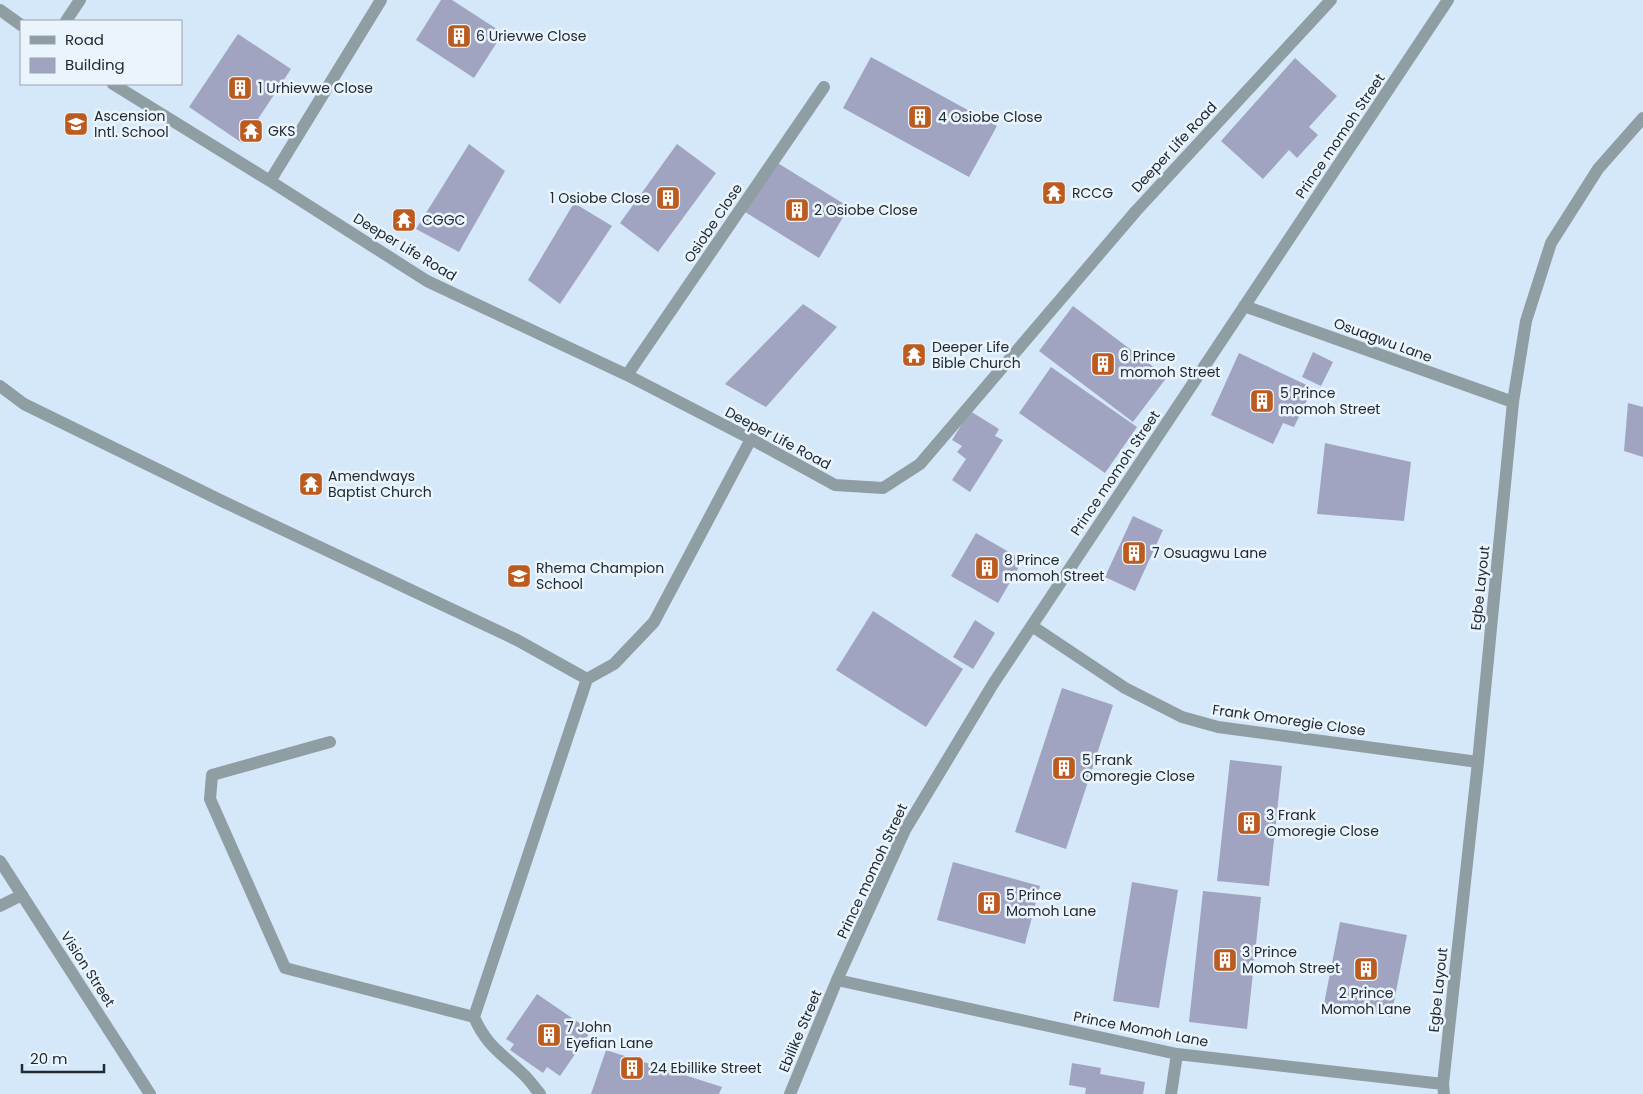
<svg xmlns="http://www.w3.org/2000/svg" width="1643" height="1094" viewBox="0 0 1643 1094" font-family="Poppins,sans-serif">
	<style>
		.building { fill: #a0a4c0 }
		.lines { fill: none; stroke-linecap: round; stroke-linejoin: round }
		.lane { stroke: #8f9ea2; stroke-width: 12 }
		.street { stroke: #8f9ea2; stroke-width: 12 }
		.labels { text-anchor: middle; stroke-width: 5; stroke-linejoin: round; paint-order: stroke }
		.poi-label { font-size: 14px; fill: #212a33; stroke: #eaf4fd; text-anchor: start }
		.street-label { font-size: 14px; fill: #212a33; stroke: #eaf4fd }
	</style>
	<rect width="100%" height="100%" fill="#d4e8fa"/>
	<path class="building" d="M 441,0 L 452,0 L 503,33 L 474,78 L 416,40 Z
		M 238,34 L 291,69 L 242,143 L 189,107 Z
		M 871,57 L 997,126 L 969,177 L 843,108 Z
		M 1295,58 L 1337,96 L 1309,127 L 1318,135 L 1297,158 L 1289,150 L 1263,179 L 1221,141 Z
		M 469,144 L 505,171 L 459,252 L 416,229 Z
		M 677,144 L 716,173 L 658,252 L 620,223 Z
		M 776,162 L 849,207 L 819,258 L 745,212 Z
		M 574,203 L 612,226 L 560,304 L 528,280 Z
		M 803,304 L 837,327 L 766,407 L 725,384 Z
		M 1073,306 L 1167,377 L 1133,422 L 1039,351 Z
		M 1313,352 L 1333,362 L 1321,386 L 1302,377 Z
		M 1239,353 L 1313,388 L 1294,427 L 1283,423 L 1273,444 L 1211,415 Z
		M 1051,367 L 1137,427 L 1105,473 L 1019,413 Z
		M 1628,403 L 1643,407 L 1643,457 L 1624,451 Z
		M 970,411 L 999,429 L 995,436 L 1003,440 L 970,492 L 952,480 L 966,459 L 957,452 L 962,446 L 952,440 Z
		M 1325,443 L 1411,462 L 1404,521 L 1317,514 Z
		M 1133,516 L 1163,530 L 1135,591 L 1105,577 Z
		M 976,533 L 1023,560 L 998,603 L 951,576 Z
		M 873,611 L 963,669 L 926,727 L 836,670 Z
		M 975,620 L 995,633 L 973,669 L 953,657 Z
		M 1062,688 L 1113,705 L 1066,849 L 1015,832 Z
		M 1230,760 L 1282,766 L 1269,886 L 1217,881 Z
		M 953,862 L 1040,886 L 1025,944 L 937,920 Z
		M 1132,882 L 1178,890 L 1159,1008 L 1113,1001 Z
		M 1203,891 L 1261,897 L 1247,1029 L 1189,1022 Z
		M 1340,922 L 1407,935 L 1391,1017 L 1324,1004 Z
		M 537,994 L 591,1031 L 560,1076 L 547,1067 L 543,1073 L 510,1050 L 514,1044 L 506,1039 Z
		M 606,1050 L 722,1087 L 719,1094 L 591,1094 Z
		M 1072,1063 L 1101,1068 L 1100,1074 L 1145,1082 L 1143,1094 L 1085,1094 L 1086,1088 L 1069,1085 Z"/>
	<g class="lines">
		<path class="lane" d="M 330,742 L 212,775 L 210,799 L 285,968 L 474,1017
			M 0,906 L 22,895"/>
		<path class="street" d="M 0,10 L 21,25
			M 66,21 L 80,0
			M 113,84 L 270,181 L 427,281 L 627,375 L 751,439 L 835,485 L 883,488 L 920,464 L 1136,211 L 1331,0
			M 270,181 L 381,0
			M 1244,306 L 1513,402
			M 627,375 L 824,87
			M 0,386 L 24,404 L 224,502 L 517,640 L 587,679
			M 1032,626 L 1125,688 L 1182,717 L 1218,727 L 1478,762
			M 0,861 L 150,1094
			M 837,980 L 1177,1054 L 1443,1084
			M 540,1094 C 534,1087 529,1079 522,1073 C 501,1053 486,1045 474,1017 L 587,679 L 614,664 L 654,622 L 751,439
			M 790,1094 L 837,980 L 905,830 L 993,684 L 1448,0
			M 1171,1094 L 1177,1054
			M 1444,1094 L 1443,1084 L 1478,762 L 1513,402 L 1526,321 L 1551,243 L 1598,169 L 1643,118"/>
	</g>
	<defs>
		<symbol id="building-square" viewBox="-11 -11 22 22"><rect x="-9" y="-9" width="18" height="18" rx="4" fill="#bd5b1e" stroke="#eaf4fd"/><path d="M-4-6H4V6H1V3H-1V6H-4ZM-2.5-4.3h1.7v1.8h-1.7ZM.8-4.3h1.7v1.8H.8ZM-2.5-1h1.7V.8h-1.7ZM.8-1h1.7V.8H.8Z" fill="#fff"/></symbol>
		<symbol id="school-square" viewBox="-11 -11 22 22"><rect x="-9" y="-9" width="18" height="18" rx="4" fill="#bd5b1e" stroke="#eaf4fd"/><path d="M0-5L7-2L0 1L-7-2ZM-4 1L0 2.5L4 1V4Q0 6-4 4Z" fill="#fff"/></symbol>
		<symbol id="temple-square" viewBox="-11 -11 22 22"><rect x="-9" y="-9" width="18" height="18" rx="4" fill="#bd5b1e" stroke="#eaf4fd"/><path d="M0-6L5-2H3V0L6.5 2.5H4V6H1.5V3h-3V6H-4V2.5H-6.5L-3 0V-2H-5Z" fill="#fff"/></symbol>
	</defs>
	<g fill-rule="evenodd">
		<use href="#building-square" x="445" y="22" width="28" height="28"/>
		<use href="#building-square" x="226" y="74" width="28" height="28"/>
		<use href="#building-square" x="906" y="103" width="28" height="28"/>
		<use href="#school-square" x="62" y="110" width="28" height="28"/>
		<use href="#temple-square" x="237" y="117" width="28" height="28"/>
		<use href="#temple-square" x="1040" y="179" width="28" height="28"/>
		<use href="#building-square" x="654" y="184" width="28" height="28"/>
		<use href="#building-square" x="783" y="196" width="28" height="28"/>
		<use href="#temple-square" x="390" y="206" width="28" height="28"/>
		<use href="#temple-square" x="900" y="341" width="28" height="28"/>
		<use href="#building-square" x="1089" y="350" width="28" height="28"/>
		<use href="#building-square" x="1248" y="387" width="28" height="28"/>
		<use href="#temple-square" x="297" y="470" width="28" height="28"/>
		<use href="#building-square" x="1120" y="539" width="28" height="28"/>
		<use href="#building-square" x="973" y="554" width="28" height="28"/>
		<use href="#school-square" x="505" y="562" width="28" height="28"/>
		<use href="#building-square" x="1050" y="754" width="28" height="28"/>
		<use href="#building-square" x="1235" y="809" width="28" height="28"/>
		<use href="#building-square" x="975" y="889" width="28" height="28"/>
		<use href="#building-square" x="1211" y="946" width="28" height="28"/>
		<use href="#building-square" x="1352" y="955" width="28" height="28"/>
		<use href="#building-square" x="535" y="1021" width="28" height="28"/>
		<use href="#building-square" x="618" y="1054" width="28" height="28"/>
	</g>
	<g class="labels">
		<g class="poi-label">
			<text x="476" y="41">6 Urievwe Close</text>
			<text x="258" y="93">1 Urhievwe Close</text>
			<text x="94" y="121">Ascension<tspan x="94" dy="16">Intl. School</tspan></text>
			<text x="938" y="122">4 Osiobe Close</text>
			<text x="268" y="136">GKS</text>
			<text x="1072" y="198">RCCG</text>
			<text x="650" y="203" text-anchor="end">1 Osiobe Close</text>
			<text x="814" y="215">2 Osiobe Close</text>
			<text x="422" y="225">CGGC</text>
			<text x="932" y="352">Deeper Life<tspan x="932" dy="16">Bible Church</tspan></text>
			<text x="1120" y="361">6 Prince<tspan x="1120" dy="16">momoh Street</tspan></text>
			<text x="1280" y="398">5 Prince<tspan x="1280" dy="16">momoh Street</tspan></text>
			<text x="328" y="481">Amendways<tspan x="328" dy="16">Baptist Church</tspan></text>
			<text x="1152" y="558">7 Osuagwu Lane</text>
			<text x="1004" y="565">8 Prince<tspan x="1004" dy="16">momoh Street</tspan></text>
			<text x="536" y="573">Rhema Champion<tspan x="536" dy="16">School</tspan></text>
			<text x="1082" y="765">5 Frank<tspan x="1082" dy="16">Omoregie Close</tspan></text>
			<text x="1266" y="820">3 Frank<tspan x="1266" dy="16">Omoregie Close</tspan></text>
			<text x="1006" y="900">5 Prince<tspan x="1006" dy="16">Momoh Lane</tspan></text>
			<text x="1242" y="957">3 Prince<tspan x="1242" dy="16">Momoh Street</tspan></text>
			<text x="1366" y="998" text-anchor="middle">2 Prince<tspan x="1366" dy="16">Momoh Lane</tspan></text>
			<text x="566" y="1032">7 John<tspan x="566" dy="16">Eyefian Lane</tspan></text>
			<text x="650" y="1073">24 Ebillike Street</text>
		</g>
		<g class="street-label">
			<text transform="translate(1340 136) rotate(-56)" y="5">Prince momoh Street</text>
			<text transform="translate(1174 147) rotate(-47)" y="5">Deeper Life Road</text>
			<text transform="translate(713 223) rotate(-56)" y="5">Osiobe Close</text>
			<text transform="translate(405 247) rotate(31)" y="5">Deeper Life Road</text>
			<text transform="translate(1383 340) rotate(20)" y="5">Osuagwu Lane</text>
			<text transform="translate(778 438) rotate(28)" y="5">Deeper Life Road</text>
			<text transform="translate(1115 473) rotate(-56)" y="5">Prince momoh Street</text>
			<text transform="translate(1480 588) rotate(-84)" y="5">Egbe Layout</text>
			<text transform="translate(1289 720) rotate(8)" y="5">Frank Omoregie Close</text>
			<text transform="translate(872 871) rotate(-65)" y="5">Prince momoh Street</text>
			<text transform="translate(88 969) rotate(57)" y="5">Vision Street</text>
			<text transform="translate(1438 990) rotate(-84)" y="5">Egbe Layout</text>
			<text transform="translate(1141 1029) rotate(11)" y="5">Prince Momoh Lane</text>
			<text transform="translate(800 1031) rotate(-67)" y="5">Ebilike Street</text>
		</g>
	</g>
	<rect x="20" y="20" width="162" height="65" fill="#eaf4fd" stroke="#9aa3ac"/>
	<rect x="30" y="36" width="25" height="8" fill="#8f9ea2" stroke="#9aa3ac"/>
	<text x="65" y="45" font-size="15" fill="#212a33">Road</text>
	<rect x="30" y="58" width="25" height="15" fill="#a0a4c0" stroke="#9aa3ac"/>
	<text x="65" y="70" font-size="15" fill="#212a33">Building</text>
	<path d="M22 1064v8h82v-8" fill="none" stroke="#212a33" stroke-width="2.5"/>
	<text x="30" y="1064" font-size="15" fill="#212a33" stroke="#eaf4fd" stroke-width="4" paint-order="stroke">20 m</text>
</svg>
